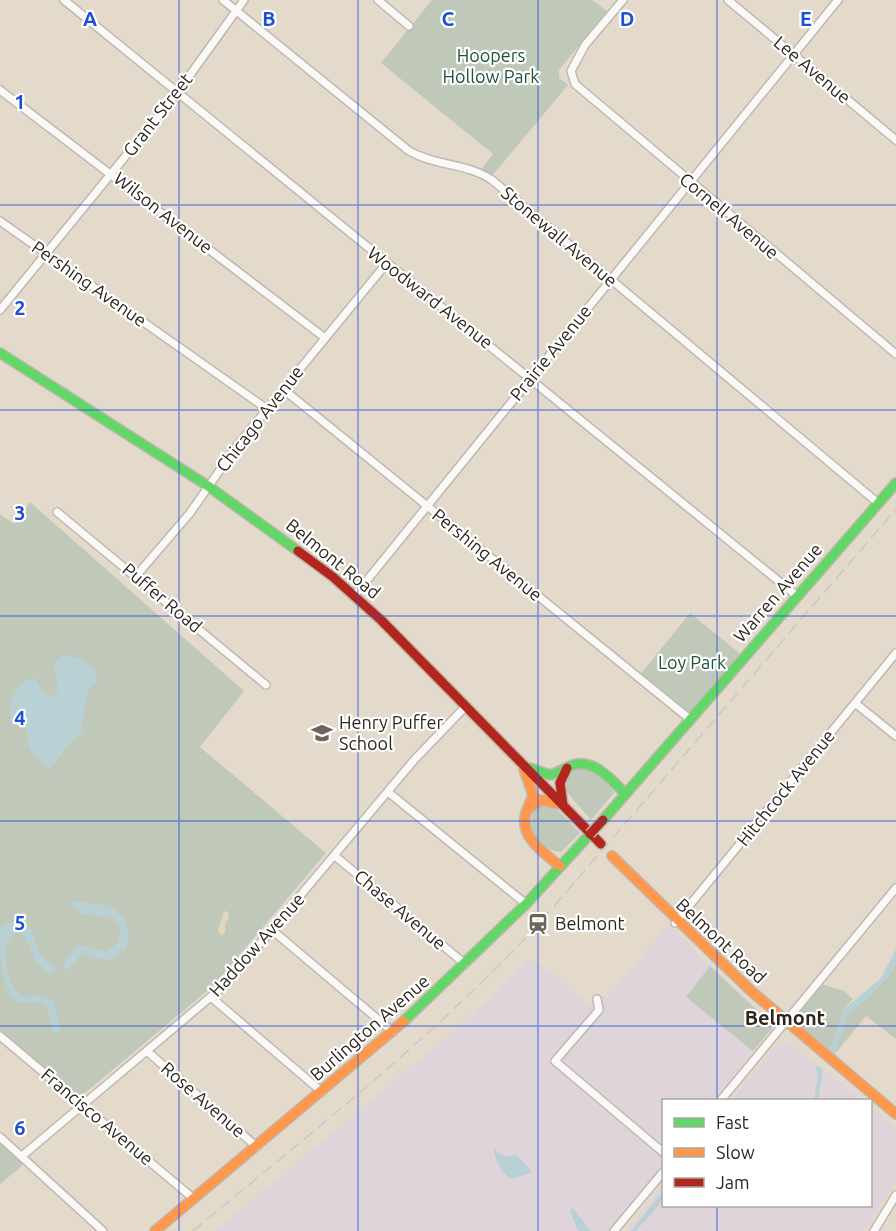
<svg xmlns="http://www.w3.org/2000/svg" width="896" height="1231" viewBox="0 0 896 1231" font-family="Ubuntu,sans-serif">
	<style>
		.industrial { fill: #ded4da }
		.green { fill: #c0c8ba }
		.sand { fill: #e1d7bd }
		.water { fill: #b9d1d4 }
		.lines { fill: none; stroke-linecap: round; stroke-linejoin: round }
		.street-casing { stroke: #bfb8ad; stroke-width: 10 }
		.fast-casing { stroke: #bfb8ad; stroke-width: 12 }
		.slow-casing { stroke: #bfb8ad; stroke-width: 12 }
		.jam-casing { stroke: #bfb8ad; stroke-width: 12 }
		.street { stroke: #fbf9f7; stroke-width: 7 }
		.fast { stroke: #63d668; stroke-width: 9 }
		.slow { stroke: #ff974d; stroke-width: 9 }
		.jam { stroke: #b3261e; stroke-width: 9 }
		.rail { stroke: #cac8c4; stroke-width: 1.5; stroke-dasharray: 12 6; stroke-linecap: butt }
		.jam-bridge-casing { stroke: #bfb8ad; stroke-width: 12; stroke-linecap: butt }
		.jam-bridge { stroke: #b3261e; stroke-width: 9 }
		.grid { fill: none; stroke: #1d4ed8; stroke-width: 1.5; stroke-opacity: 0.55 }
		.labels { text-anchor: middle; stroke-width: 4.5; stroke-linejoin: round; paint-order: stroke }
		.park-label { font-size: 18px; fill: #1d5237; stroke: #fff }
		.street-label { font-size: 18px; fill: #2c261c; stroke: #fff }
		.poi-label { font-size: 18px; fill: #2c261c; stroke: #fff; text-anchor: start }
		.neighbourhood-label { font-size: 20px; font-weight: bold; fill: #2c261c; stroke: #fff }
		.grid-label { font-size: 20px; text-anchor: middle; font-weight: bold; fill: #1d4ed8; stroke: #fff; stroke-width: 4.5; stroke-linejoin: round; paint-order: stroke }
	</style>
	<rect width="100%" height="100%" fill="#e4dacc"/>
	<path class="industrial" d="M 670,926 L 710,966 L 686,997 L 753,1051 L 714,1100 L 664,1100 L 663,1164 L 609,1231 L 215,1231 L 434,1048 L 487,1001 L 526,960 L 537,962 L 589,1004 L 604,994 L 608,997 L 666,927 Z
		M 786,1043 L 790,1044 L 864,1100 L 732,1100 L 778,1044 Z
		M 871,1106 L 896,1127 L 896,1181 L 864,1231 L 626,1231 L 663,1185 L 664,1206 L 870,1206 Z"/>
	<path class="green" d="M 432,0 L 592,0 L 607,11 L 559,70 L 559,78 L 568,85 L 492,176 L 481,170 L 493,154 L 381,63 Z
		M 30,502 L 244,691 L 200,747 L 326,853 L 213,986 L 79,1098 L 0,1031 L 0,514 L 14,524 Z
		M 690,613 L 743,656 L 693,712 L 689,712 L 640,675 Z
		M 584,767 L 594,770 L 613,790 L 614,793 L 591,820 L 563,788 C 566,775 570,770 584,767 Z
		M 539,802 L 553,805 L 580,833 L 561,852 C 535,850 522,823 539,802 Z
		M 896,962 L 896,1039 L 866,1016 L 835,1054 L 847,1015 L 876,990 L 892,971 Z
		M 710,966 L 774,1026 L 753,1051 L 686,997 Z
		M 821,984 L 844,991 L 853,999 L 844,1009 L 830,1050 L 794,1020 Z
		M 0,1141 L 23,1162 L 21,1167 L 0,1184 Z"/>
	<path class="sand" d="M 224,911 L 228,912 L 229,917 L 225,925 L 225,933 L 221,936 L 218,930 Z"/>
	<path class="water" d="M 64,655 C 80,658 97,661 97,680 L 87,692 L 81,732 L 66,747 L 52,768 L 48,769 L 29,748 L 26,729 L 11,722 C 6,707 16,679 35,678 L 43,692 L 52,697 L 58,690 L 54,662 Z
		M 71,901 C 83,902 107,904 116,910 C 132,922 135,953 112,959 C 101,961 92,956 81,955 L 67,970 L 63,969 L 63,965 L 76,947 L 81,945 L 105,952 C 121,945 125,930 112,917 L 83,914 L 70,906 Z
		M 17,922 C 38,928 32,942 42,956 C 46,962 53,963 56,970 L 50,974 L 36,962 L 25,936 L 15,932 C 0,940 5,983 19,994 C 29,1002 41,989 54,1002 L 60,1028 L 58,1034 L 53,1032 L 47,1006 L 40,1002 L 16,1002 C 0,984 0,954 0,929 L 5,924 Z
		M 896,949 L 896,962 L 892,971 L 876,990 L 847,1015 L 835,1054 L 830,1050 L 844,1009 L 881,978 Z
		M 815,1065 L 823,1069 L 818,1100 L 814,1100 L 818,1075 Z
		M 494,1149 L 504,1156 L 516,1155 L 530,1169 L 531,1173 L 512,1179 C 502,1175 494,1159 494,1149 Z
		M 663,1191 C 664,1205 645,1220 636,1231 L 631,1231 Z
		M 572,1207 L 591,1231 L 578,1231 L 570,1211 Z"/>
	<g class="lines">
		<defs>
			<path id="street" d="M 64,0 L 797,596
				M 223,0 L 409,151 C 435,166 467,163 492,180 L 878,503
				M 378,0 L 409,26
				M 623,0 L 585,45 L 571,71 L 575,84 L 896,354
				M 728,0 L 896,140
				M 0,90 L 325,338
				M 0,221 L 267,409
				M 0,310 L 177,93 L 244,0
				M 283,389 L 691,720
				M 57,512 L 266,685
				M 136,576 L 190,513 L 236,447 L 386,264
				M 355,595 L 838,0
				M 855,703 L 896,736
				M 388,792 L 526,904
				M 335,856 L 465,964
				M 675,923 L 896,653
				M 272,930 L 393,1032
				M 212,998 L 322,1092
				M 597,999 L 599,1010 L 555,1061 L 664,1153
				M 0,1036 L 194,1199
				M 148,1052 L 257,1147
				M 721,1100 L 896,888
				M 0,1137 L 103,1231
				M 22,1156 L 226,984 L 415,759 L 466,706
				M 614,1231 L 664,1171
				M 874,1231 L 896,1195"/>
			<path id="fast" d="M 0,353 L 208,486 L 298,551
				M 529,768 L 550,775 C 558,773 565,768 573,765 C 594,758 612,781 626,794
				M 603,820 L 896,483
				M 404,1021 L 526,904 L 590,834"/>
			<path id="slow" d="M 524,769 L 533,795 C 531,801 528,807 526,813 C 519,837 544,853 560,866
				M 529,808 L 541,800 L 560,804
				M 612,856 L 750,990 L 896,1114
				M 155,1231 L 404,1021"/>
			<path id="jam" d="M 298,551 L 333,577 L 381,620 L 601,844
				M 563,805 L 560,783 L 567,768"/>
		</defs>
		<use href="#street" class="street-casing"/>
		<use href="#fast" class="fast-casing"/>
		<use href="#slow" class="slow-casing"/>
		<use href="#jam" class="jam-casing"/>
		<use href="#street" class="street"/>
		<use href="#fast" class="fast"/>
		<use href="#slow" class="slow"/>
		<use href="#jam" class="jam"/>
		<path class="rail" d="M 193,1231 C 313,1131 437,1035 543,919 L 896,509"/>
		<defs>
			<path id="jam-bridge" d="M 590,834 L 603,820"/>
		</defs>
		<use href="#jam-bridge" class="jam-bridge-casing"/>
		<use href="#jam-bridge" class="jam-bridge"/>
	</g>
	<path class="grid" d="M 179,0 L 179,1231M 358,0 L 358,1231M 538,0 L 538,1231M 717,0 L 717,1100M 0,205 L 896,205M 0,410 L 896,410M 0,616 L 896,616M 0,821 L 896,821M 0,1026 L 896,1026M 717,1206 L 717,1231"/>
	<defs>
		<symbol id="school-bare" viewBox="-9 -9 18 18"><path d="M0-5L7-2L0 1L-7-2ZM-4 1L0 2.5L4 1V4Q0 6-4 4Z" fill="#6c655a" stroke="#fff" stroke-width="2.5" paint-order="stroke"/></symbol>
		<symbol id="station-bare" viewBox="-9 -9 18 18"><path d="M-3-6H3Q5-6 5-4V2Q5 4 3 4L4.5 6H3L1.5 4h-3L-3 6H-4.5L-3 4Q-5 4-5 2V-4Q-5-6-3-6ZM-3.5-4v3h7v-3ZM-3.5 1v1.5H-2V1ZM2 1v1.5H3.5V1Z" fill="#6c655a" stroke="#fff" stroke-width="2.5" paint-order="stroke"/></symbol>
	</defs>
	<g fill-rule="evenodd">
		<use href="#school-bare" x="307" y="718" width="30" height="30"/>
		<use href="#station-bare" x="523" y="909" width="30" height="30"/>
	</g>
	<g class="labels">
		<g class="park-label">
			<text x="491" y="62">Hoopers<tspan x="491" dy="21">Hollow Park</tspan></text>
			<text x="692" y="669">Loy Park</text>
		</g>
		<g class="street-label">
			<text transform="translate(812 70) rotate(40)" y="6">Lee Avenue</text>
			<text transform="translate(158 115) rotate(-52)" y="6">Grant Street</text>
			<text transform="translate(163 213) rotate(38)" y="6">Wilson Avenue</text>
			<text transform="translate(729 216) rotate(40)" y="6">Cornell Avenue</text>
			<text transform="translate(559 237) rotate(40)" y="6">Stonewall Avenue</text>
			<text transform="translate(89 284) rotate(35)" y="6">Pershing Avenue</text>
			<text transform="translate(430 298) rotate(38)" y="6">Woodward Avenue</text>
			<text transform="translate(551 353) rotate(-51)" y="6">Prairie Avenue</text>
			<text transform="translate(260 419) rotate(-52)" y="6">Chicago Avenue</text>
			<text transform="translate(487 555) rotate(39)" y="6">Pershing Avenue</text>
			<text transform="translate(333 559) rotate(39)" y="6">Belmont Road</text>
			<text transform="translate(778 593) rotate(-49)" y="6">Warren Avenue</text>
			<text transform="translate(162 598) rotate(40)" y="6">Puffer Road</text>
			<text transform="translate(786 788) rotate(-51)" y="6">Hitchcock Avenue</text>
			<text transform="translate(400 910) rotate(40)" y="6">Chase Avenue</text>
			<text transform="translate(721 941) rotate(43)" y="6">Belmont Road</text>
			<text transform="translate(257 945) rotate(-48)" y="6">Haddow Avenue</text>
			<text transform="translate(370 1028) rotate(-41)" y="6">Burlington Avenue</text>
			<text transform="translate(203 1100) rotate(41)" y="6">Rose Avenue</text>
			<text transform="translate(97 1117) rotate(40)" y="6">Francisco Avenue</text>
		</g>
		<g class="poi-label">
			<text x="339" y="729">Henry Puffer<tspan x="339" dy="21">School</tspan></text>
			<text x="555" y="930">Belmont</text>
		</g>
		<g class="neighbourhood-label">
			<text x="785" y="1025">Belmont</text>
		</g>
	</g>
	<g class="grid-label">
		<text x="90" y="26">A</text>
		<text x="269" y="26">B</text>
		<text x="448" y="26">C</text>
		<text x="627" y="26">D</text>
		<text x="806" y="26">E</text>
		<text x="20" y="109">1</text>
		<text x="20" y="315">2</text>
		<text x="20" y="520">3</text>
		<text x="20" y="725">4</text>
		<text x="20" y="930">5</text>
		<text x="20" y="1135">6</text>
	</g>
	<rect x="662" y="1099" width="210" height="108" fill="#ffffff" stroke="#aba8a4" stroke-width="1.5"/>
	<rect x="674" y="1118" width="30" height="9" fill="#63d668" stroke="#aba8a4" stroke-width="1.5"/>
	<text x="716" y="1129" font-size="18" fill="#2c261c">Fast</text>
	<rect x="674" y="1148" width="30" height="9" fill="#ff974d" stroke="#aba8a4" stroke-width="1.5"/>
	<text x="716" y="1159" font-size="18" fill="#2c261c">Slow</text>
	<rect x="674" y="1178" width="30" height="9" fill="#b3261e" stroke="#aba8a4" stroke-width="1.5"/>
	<text x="716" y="1189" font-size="18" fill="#2c261c">Jam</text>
</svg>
